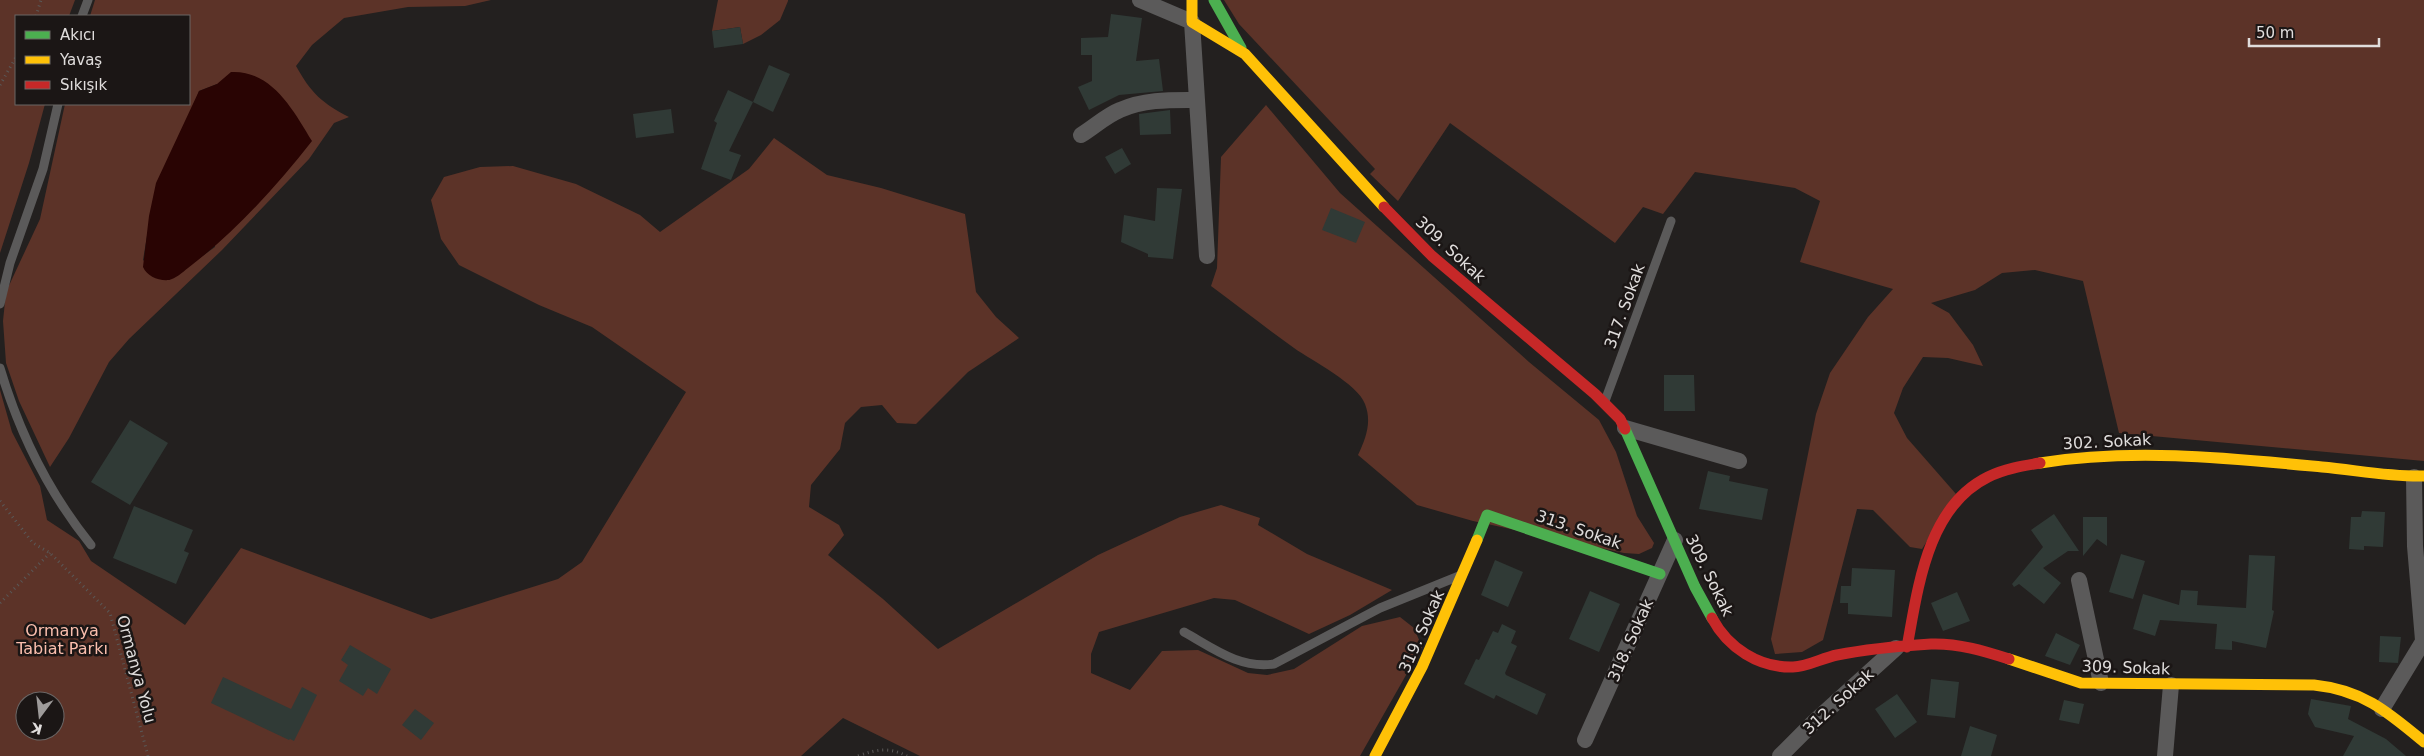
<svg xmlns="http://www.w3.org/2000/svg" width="2424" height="756" viewBox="0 0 2424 756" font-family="'DejaVu Sans',sans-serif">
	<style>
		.green { fill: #5c3328; fill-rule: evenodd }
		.water { fill: #290403 }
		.building { fill: #303a36 }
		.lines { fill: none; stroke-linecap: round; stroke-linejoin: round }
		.path { stroke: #5a5958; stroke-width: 3; stroke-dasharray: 1 4; stroke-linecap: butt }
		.lane { stroke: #5b5a5a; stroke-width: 9 }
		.street { stroke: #5b5a5a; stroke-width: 16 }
		.fast { stroke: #4caf50; stroke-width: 11 }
		.slow { stroke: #ffc107; stroke-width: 11 }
		.jam { stroke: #c62828; stroke-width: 11 }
		.labels { text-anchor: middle; stroke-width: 5; stroke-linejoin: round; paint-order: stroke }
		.street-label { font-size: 16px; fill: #e0dddc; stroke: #1b1615 }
		.park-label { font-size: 16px; fill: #fabead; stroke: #1b1615 }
	</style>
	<rect width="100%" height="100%" fill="#23201f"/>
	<path class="green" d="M 0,0 L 75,0 L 69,16 L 16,16 L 16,104 L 45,104 L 29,163 L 0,253 Z
		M 95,0 L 491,0 L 465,6 L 408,7 L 344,18 L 312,45 L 296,66 C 311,93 322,103 349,117 L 334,123 L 309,159 L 222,250 L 129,339 L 109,362 L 69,438 L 50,467 L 19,401 L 6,363 L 3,321 L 6,292 L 40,219 L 65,104 L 189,104 L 189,16 L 90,16 ZM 217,84 L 215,247 L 169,280 L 143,260 L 147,236 L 199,91 Z
		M 718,0 L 788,0 L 788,1 L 780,20 L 761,35 L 743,44 L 740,27 L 712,31 Z
		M 1224,0 L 2424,0 L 2424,461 L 2119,433 L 2083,281 L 2035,270 L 2002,273 L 1975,290 L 1931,303 L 1949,313 L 1973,345 L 1983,366 L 1948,358 L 1923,357 L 1903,388 L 1894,413 L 1907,438 L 1956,494 L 1922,549 L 1910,547 L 1873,510 L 1857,509 L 1823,640 L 1802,652 L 1775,654 L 1771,639 L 1816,414 L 1830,373 L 1868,317 L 1893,289 L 1800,262 L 1820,201 L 1795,188 L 1695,172 L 1663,214 L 1643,207 L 1615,243 L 1450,123 L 1398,201 L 1370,174 L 1375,169 L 1239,24 Z
		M 1266,105 L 1340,193 L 1529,362 L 1599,420 L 1616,452 L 1637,516 L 1654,543 L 1652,548 L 1639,554 L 1624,553 L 1473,521 L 1417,505 L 1358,455 C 1366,438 1372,422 1365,404 C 1358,384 1311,360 1294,348 C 1266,328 1238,306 1211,286 L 1217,268 L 1221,157 Z
		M 774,138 L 827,175 L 881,188 L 965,214 L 976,292 L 996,317 L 1019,338 L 968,372 L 916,424 L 897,423 L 882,405 L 861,407 L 845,423 L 840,449 L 811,485 L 809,507 L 839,525 L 844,535 L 828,555 L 883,599 L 938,649 L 1098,555 L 1180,517 L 1221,505 L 1260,518 L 1258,525 L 1307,554 L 1392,590 L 1350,615 L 1309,634 L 1235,600 L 1214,598 L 1099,632 L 1091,654 L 1091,673 L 1130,690 L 1162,651 L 1198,650 L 1248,673 L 1267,675 L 1294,669 L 1362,626 L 1400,617 L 1414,628 L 1422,647 L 1360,756 L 920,756 L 843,718 L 801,756 L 0,756 L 0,390 L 12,432 L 40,486 L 47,520 L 79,541 L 91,561 L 185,625 L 241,548 L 431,619 L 558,579 L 582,562 L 686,392 L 592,327 L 539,305 L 459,265 L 441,239 L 431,200 L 444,177 L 480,167 L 513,166 L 576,184 L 640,215 L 660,232 L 749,169 ZM 25,701 L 55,701 L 55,731 L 25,731 Z"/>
	<path class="water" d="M 231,72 C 272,70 293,110 312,141 C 276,187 235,232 188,268 C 183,272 175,279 169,280 C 158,281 147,276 143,267 L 149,216 L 156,183 L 199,91 L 217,84 Z"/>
	<path class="building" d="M 1111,14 L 1142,18 L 1136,61 L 1159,59 L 1163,91 L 1119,95 L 1089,110 L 1078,87 L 1092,81 L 1092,55 L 1081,55 L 1081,38 L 1108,37 Z
		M 740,27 L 743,44 L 714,48 L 712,31 Z
		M 769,65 L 790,74 L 773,112 L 753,102 Z
		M 728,90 L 753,102 L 729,151 L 741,155 L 731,180 L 701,169 L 717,123 L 714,121 Z
		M 671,109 L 674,133 L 636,138 L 633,114 Z
		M 1170,110 L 1171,134 L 1140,135 L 1139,114 Z
		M 1122,148 L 1131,164 L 1115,174 L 1105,157 Z
		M 1157,188 L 1182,189 L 1173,259 L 1148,257 L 1148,254 L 1121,242 L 1124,215 L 1155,221 Z
		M 1331,208 L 1365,222 L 1356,243 L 1322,230 Z
		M 1664,375 L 1694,375 L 1695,411 L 1664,411 Z
		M 130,420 L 168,443 L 130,505 L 91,482 Z
		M 1708,471 L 1730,476 L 1729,481 L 1768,489 L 1762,520 L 1699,509 Z
		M 134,506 L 193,530 L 184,551 L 189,553 L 176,584 L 113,558 Z
		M 2362,511 L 2385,512 L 2383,547 L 2364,546 L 2364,550 L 2349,549 L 2351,517 L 2361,517 Z
		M 2054,514 L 2079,551 L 2068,551 L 2043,568 L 2061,583 L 2044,604 L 2019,584 L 2014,587 L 2012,584 L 2043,547 L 2031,530 Z
		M 2083,517 L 2107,517 L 2107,546 L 2097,539 L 2083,556 Z
		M 2121,554 L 2145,561 L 2133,599 L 2109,592 Z
		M 2249,555 L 2275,556 L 2272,610 L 2274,611 L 2266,648 L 2232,641 L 2232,650 L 2215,649 L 2217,624 L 2160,620 L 2155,636 L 2133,629 L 2143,594 L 2179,605 L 2181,590 L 2198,591 L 2197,605 L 2246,608 Z
		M 1495,560 L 1523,572 L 1508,607 L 1481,595 Z
		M 1852,568 L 1895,570 L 1892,617 L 1848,614 L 1848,603 L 1840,603 L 1841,586 L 1851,586 Z
		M 1590,591 L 1620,604 L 1599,652 L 1569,639 Z
		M 1957,592 L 1970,621 L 1943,631 L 1931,603 Z
		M 1502,624 L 1516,631 L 1511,643 L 1517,646 L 1505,673 L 1506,675 L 1546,694 L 1537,715 L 1496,695 L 1494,699 L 1464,684 L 1476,659 L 1479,660 L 1493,631 L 1498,633 Z
		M 2056,633 L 2080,645 L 2070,665 L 2045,656 Z
		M 2380,636 L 2401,637 L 2398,663 L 2379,662 Z
		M 350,645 L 391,669 L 377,694 L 368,688 L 363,696 L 339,681 L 348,665 L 341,660 Z
		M 223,677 L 291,709 L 302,687 L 317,695 L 294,741 L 290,739 L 289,740 L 211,703 Z
		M 1931,679 L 1959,682 L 1955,718 L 1927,715 Z
		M 1897,694 L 1917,722 L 1895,738 L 1875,709 Z
		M 2311,699 L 2351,706 L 2348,719 L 2386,739 L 2406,756 L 2343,756 L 2354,736 L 2315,727 L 2308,714 Z
		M 2064,700 L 2084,704 L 2079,724 L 2059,720 Z
		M 415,709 L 434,723 L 421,740 L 402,725 Z
		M 1970,726 L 1997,735 L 1991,756 L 1961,756 Z"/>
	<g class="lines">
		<path class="path" d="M 36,16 L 41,0
			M 0,85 L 16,57
			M 0,501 L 33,543 L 50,553 L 110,613 L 148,756
			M 0,603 L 50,553
			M 858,756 C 877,749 889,747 907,756"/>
		<path class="lane" d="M 82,16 L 88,0
			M 0,304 L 10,263 L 43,169 L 58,104
			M 0,368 C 19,432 49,493 91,545
			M 1605,401 L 1671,221
			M 1184,632 C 1213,648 1239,669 1274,664 L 1380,608 L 1459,576"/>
		<path class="street" d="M 1140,0 L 1192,22 L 1207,256
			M 1081,135 C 1094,127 1107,115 1120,110 C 1145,99 1171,100 1197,100
			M 1625,428 L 1739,461
			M 2414,477 L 2415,546 L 2423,640
			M 2079,580 L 2101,683
			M 2382,709 L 2424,640
			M 1585,740 L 1675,540
			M 1780,756 L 1813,723 L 1896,648
			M 2165,756 L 2171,685"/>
		<path class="fast" d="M 1214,0 L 1241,48
			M 1625,429 L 1695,587 L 1712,618
			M 1477,540 L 1487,515 L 1660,574"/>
		<path class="slow" d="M 1192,0 L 1192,22 L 1245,54 L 1384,207
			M 2040,463 C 2133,448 2228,458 2322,467 C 2356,470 2389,477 2424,476
			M 2009,659 L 2081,683 L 2314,685 C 2363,690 2388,712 2424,742
			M 1375,756 L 1422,667 L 1477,540"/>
		<path class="jam" d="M 1384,207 L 1432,256 L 1595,394 L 1620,419 L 1625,429
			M 1712,618 C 1728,648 1759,668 1793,667 C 1807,667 1822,658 1837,655 C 1867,649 1900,646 1931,644 C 1958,643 1984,651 2009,659
			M 1907,647 C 1918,588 1927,507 1988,477 C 2004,469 2022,466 2040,463"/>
	</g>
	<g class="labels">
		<g class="street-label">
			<text transform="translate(1451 249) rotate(43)" y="6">309. Sokak</text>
			<text transform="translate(1624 306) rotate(-70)" y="6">317. Sokak</text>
			<text transform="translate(2107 441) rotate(-3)" y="6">302. Sokak</text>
			<text transform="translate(1579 529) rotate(19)" y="6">313. Sokak</text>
			<text transform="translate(1710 575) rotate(64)" y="6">309. Sokak</text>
			<text transform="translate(1421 631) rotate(-66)" y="6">319. Sokak</text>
			<text transform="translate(1630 640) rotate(-66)" y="6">318. Sokak</text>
			<text transform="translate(2126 667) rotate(2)" y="6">309. Sokak</text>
			<text transform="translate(137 669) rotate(75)" y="6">Ormanya Yolu</text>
			<text transform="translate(1838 701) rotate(-42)" y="6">312. Sokak</text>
		</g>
		<g class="park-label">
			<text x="62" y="636">Ormanya<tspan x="62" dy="18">Tabiat Parkı</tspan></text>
		</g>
	</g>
	<rect x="15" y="15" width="175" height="90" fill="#1b1615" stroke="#6a6665"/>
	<rect x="25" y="31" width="25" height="8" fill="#4caf50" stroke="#6a6665"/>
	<text x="60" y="40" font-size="15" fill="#e0dddc">Akıcı</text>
	<rect x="25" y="56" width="25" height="8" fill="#ffc107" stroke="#6a6665"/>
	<text x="60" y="65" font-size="15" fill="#e0dddc">Yavaş</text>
	<rect x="25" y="81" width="25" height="8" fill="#c62828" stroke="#6a6665"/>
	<text x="60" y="90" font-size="15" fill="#e0dddc">Sıkışık</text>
	<g transform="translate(40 716) rotate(195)"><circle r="24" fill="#1b1615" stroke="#6a6665"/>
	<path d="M0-4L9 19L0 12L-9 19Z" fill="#9e9b9a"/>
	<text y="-8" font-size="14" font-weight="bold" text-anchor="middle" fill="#e0dddc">K</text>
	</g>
	<path d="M2249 38v8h130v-8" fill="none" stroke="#e0dddc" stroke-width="2.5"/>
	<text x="2256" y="38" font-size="15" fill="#e0dddc" stroke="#1b1615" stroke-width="4" paint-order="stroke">50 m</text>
</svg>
